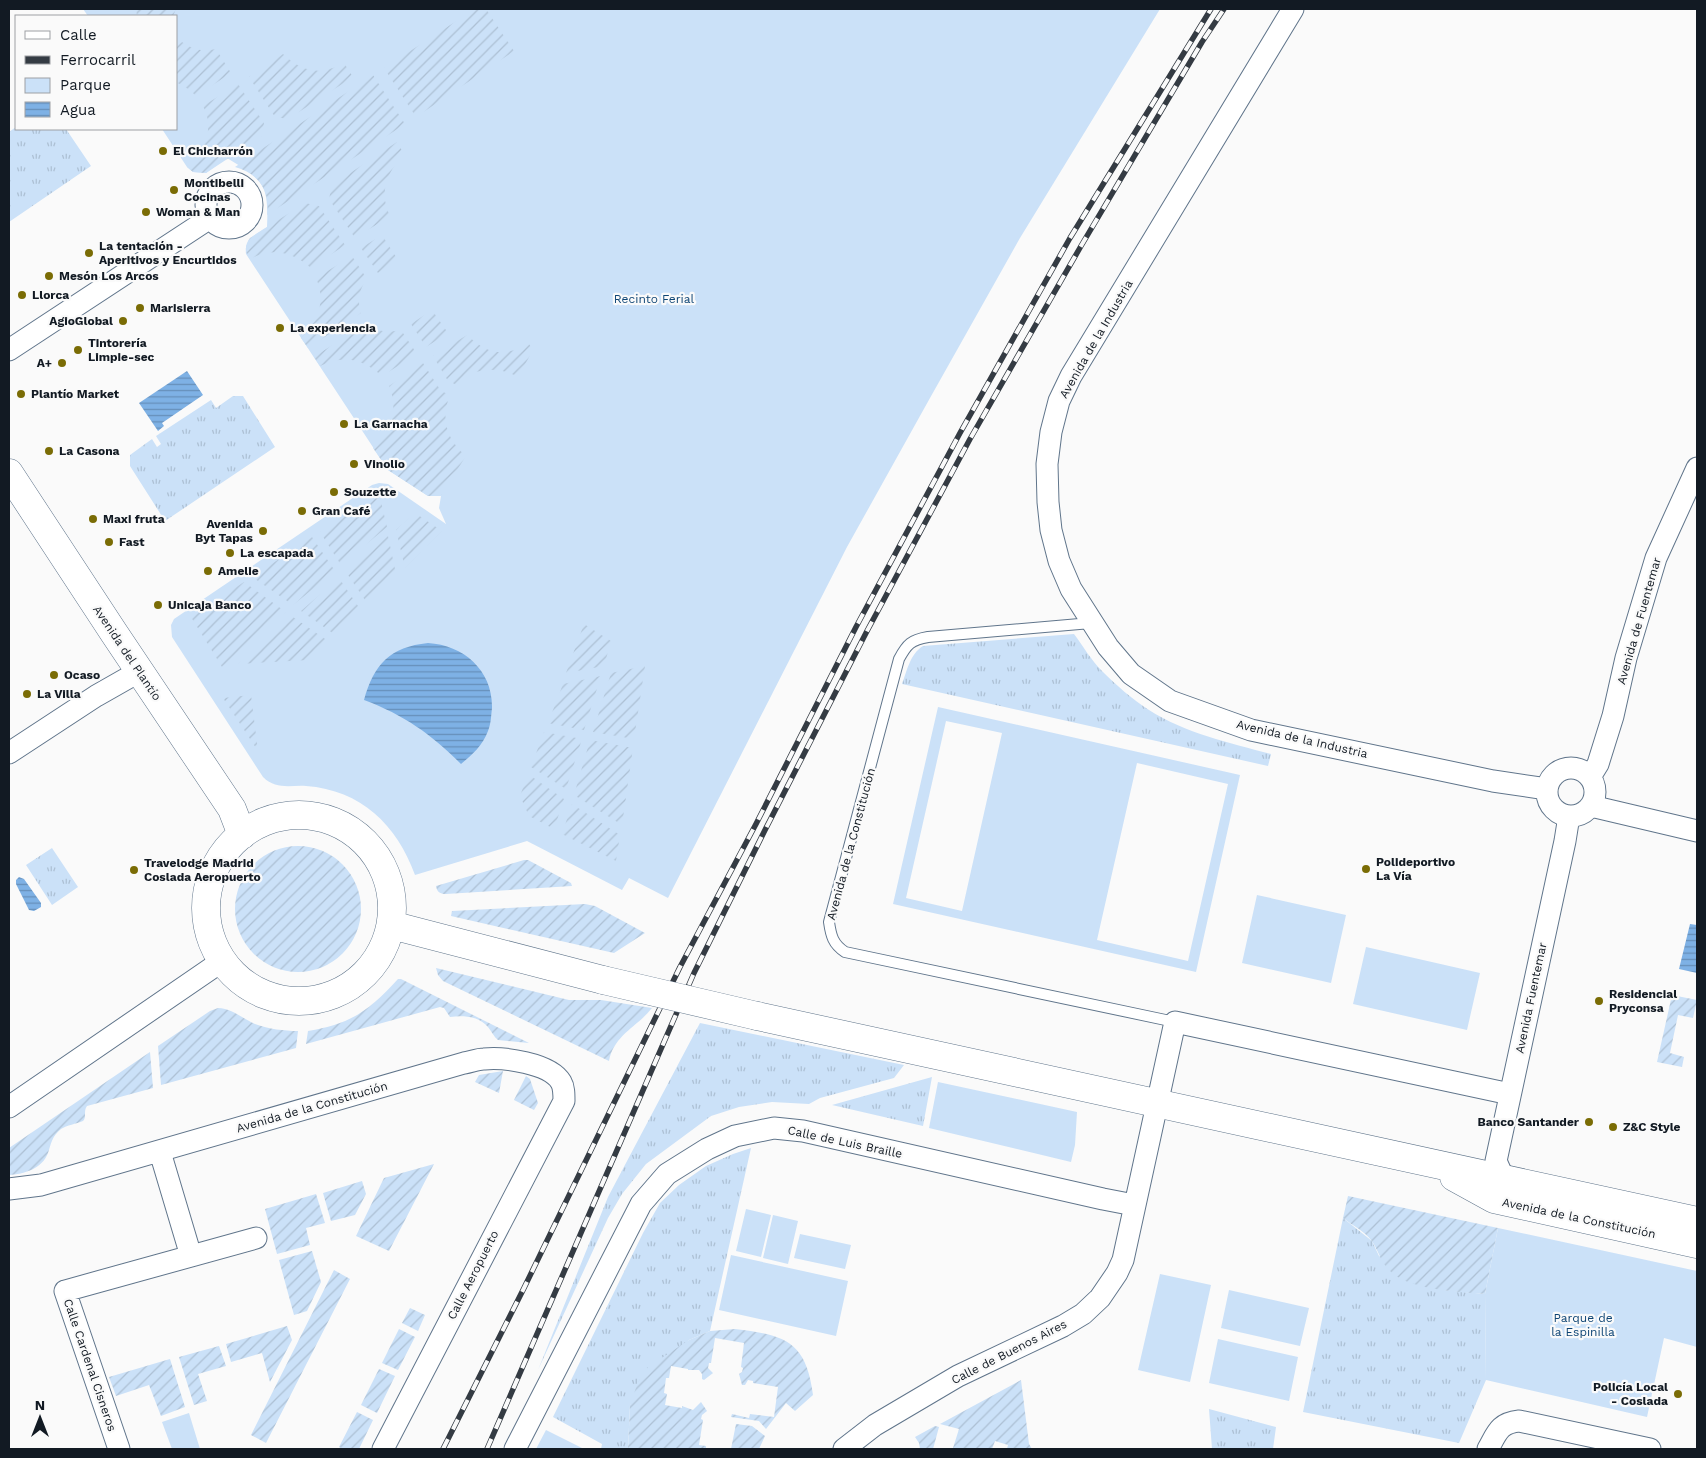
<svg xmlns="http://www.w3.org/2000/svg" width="1706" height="1458" viewBox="0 0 1706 1458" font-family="'Work Sans',sans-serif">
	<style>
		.grass { fill: url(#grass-tufts) }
		.park { fill: #cbe1f8; fill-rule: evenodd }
		.garden { fill: url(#garden-furrows) }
		.water { fill: url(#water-rules) }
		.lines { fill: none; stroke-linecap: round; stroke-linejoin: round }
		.lane-casing { stroke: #60758b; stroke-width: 12 }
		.street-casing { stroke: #60758b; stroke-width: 23 }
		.secondary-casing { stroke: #60758b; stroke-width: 29 }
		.lane { stroke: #fff; stroke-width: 10 }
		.street { stroke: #fff; stroke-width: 21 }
		.secondary { stroke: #fff; stroke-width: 28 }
		.rail-casing { stroke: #343b43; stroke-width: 5.5 }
		.rail { stroke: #fafafa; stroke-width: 4; stroke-dasharray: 11; stroke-linecap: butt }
		.secondary-bridge-casing { stroke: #60758b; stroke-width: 29; stroke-linecap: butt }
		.secondary-bridge { stroke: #fff; stroke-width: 28 }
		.poi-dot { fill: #7a6c05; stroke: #fafafa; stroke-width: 2 }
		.labels { text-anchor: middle; stroke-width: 4.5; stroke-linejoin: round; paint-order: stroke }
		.poi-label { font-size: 12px; font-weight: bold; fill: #121a23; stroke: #fafafa; text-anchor: start }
		.park-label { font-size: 12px; fill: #0d4474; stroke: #fafafa }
		.street-label { font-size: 12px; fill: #121a23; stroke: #fafafa }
	</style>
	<defs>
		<pattern id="grass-tufts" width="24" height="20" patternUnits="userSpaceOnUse" patternTransform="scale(1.25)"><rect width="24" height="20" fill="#cbe1f8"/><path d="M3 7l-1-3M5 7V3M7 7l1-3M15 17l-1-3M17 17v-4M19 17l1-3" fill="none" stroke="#adc0d4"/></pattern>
		<pattern id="garden-furrows" width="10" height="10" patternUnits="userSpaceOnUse" patternTransform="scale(1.25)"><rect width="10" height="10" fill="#cbe1f8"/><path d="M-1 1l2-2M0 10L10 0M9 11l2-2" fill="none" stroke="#adc0d4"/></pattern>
		<pattern id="water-rules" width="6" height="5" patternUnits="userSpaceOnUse" patternTransform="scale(1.25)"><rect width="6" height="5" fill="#7eb1e5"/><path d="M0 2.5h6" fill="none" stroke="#668fb9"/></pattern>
	</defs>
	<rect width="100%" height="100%" fill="#fafafa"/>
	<path class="grass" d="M 16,127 L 16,129 L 66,129 L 91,166 L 9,222 L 9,132 Z
		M 233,396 L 243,396 L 275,447 L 165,521 L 130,466 L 130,455 L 152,439 L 157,447 L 161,444 L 156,436 L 211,400 L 216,408 Z
		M 1074,634 C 1083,646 1091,660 1102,671 C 1116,685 1132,699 1149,710 C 1185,733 1230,743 1271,754 L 1268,766 L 902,684 C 907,671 910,654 923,646 Z
		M 52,848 L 78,887 L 52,905 L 26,865 Z
		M 700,1023 L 904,1065 L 894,1078 L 820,1098 L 809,1104 L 772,1102 L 739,1107 L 711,1116 L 646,1164 L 622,1194 L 608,1218 L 538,1370 L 608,1197 Z
		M 932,1077 L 923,1126 L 832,1105 Z
		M 751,1148 L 710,1331 L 689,1340 L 630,1405 L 628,1449 L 601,1449 L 602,1444 L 553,1417 L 643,1233 L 660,1203 L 679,1185 L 706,1166 L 733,1154 Z
		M 1343,1218 L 1372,1241 L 1379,1256 L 1444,1290 L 1485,1294 L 1486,1380 L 1459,1443 L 1303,1412 Z
		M 1209,1409 L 1276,1427 L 1273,1449 L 1212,1449 Z"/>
	<path class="park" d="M 83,9 L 1160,9 L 1020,238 L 930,398 L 847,547 L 668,898 L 629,878 L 622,890 L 527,841 L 415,875 C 397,825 361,790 306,786 C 290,785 276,790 263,777 L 172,637 L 171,625 L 174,619 L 372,485 L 379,483 L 388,484 L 446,524 L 439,508 L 441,496 L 428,496 L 388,470 L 246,254 C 244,239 256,234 267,227 C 269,183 263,180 227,158 L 206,173 L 193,172 L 187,167 L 162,129 L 176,129 L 176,16 L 88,16 Z
		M 938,707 L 1240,775 L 1196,972 L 893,904 ZM 946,721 L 1002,733 L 962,911 L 906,898 ZM 1137,763 L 1228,784 L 1188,961 L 1097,940 Z
		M 1257,895 L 1346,915 L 1331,983 L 1242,963 Z
		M 1366,947 L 1480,973 L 1467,1030 L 1353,1004 Z
		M 938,1082 L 1077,1112 L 1075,1145 L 1071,1162 L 929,1128 Z
		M 746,1209 L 771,1215 L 761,1257 L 736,1251 Z
		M 773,1215 L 798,1221 L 788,1264 L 763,1258 Z
		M 1498,1228 L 1697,1271 L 1697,1347 L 1664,1338 L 1647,1417 L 1486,1380 L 1485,1294 Z
		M 800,1234 L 851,1245 L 845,1269 L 794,1258 Z
		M 731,1255 L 848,1281 L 836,1336 L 719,1310 Z
		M 1160,1274 L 1211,1285 L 1190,1382 L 1138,1370 Z
		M 1229,1290 L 1309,1308 L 1300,1346 L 1221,1328 Z
		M 1218,1339 L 1298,1357 L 1289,1401 L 1209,1383 Z
		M 189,1413 L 200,1449 L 172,1449 L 162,1422 Z
		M 546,1430 L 584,1449 L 536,1449 Z"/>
	<path class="garden" d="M 136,9 L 176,9 L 173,16 L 137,16 Z
		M 475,9 L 486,9 L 514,51 L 416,117 L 384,68 Z
		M 182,42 C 193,50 203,52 216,49 L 231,73 L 196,96 L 190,90 L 176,82 L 176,46 Z
		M 283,54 C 302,72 320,76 344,63 L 353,77 L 288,119 L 275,117 L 249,77 Z
		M 373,75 L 405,124 L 267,215 C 271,191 258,173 235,167 Z
		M 238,84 L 264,123 L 262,136 L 206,173 L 193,172 L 187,167 C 205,152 215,128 203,106 Z
		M 397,142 L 404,154 C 388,171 378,192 390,216 L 355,238 L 329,199 L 332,185 Z
		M 305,203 L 319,206 L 345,245 L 311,268 C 293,252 272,247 250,259 C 245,252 244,246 250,238 Z
		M 382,235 L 398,260 L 378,273 L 361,248 Z
		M 352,256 L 367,279 C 359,290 357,300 361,313 L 308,348 L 301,338 C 319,322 326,300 316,278 Z
		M 432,310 L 448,333 L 426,347 L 411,324 Z
		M 366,323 C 377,332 388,333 401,330 L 417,354 L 382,376 C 363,359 344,354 320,366 L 314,357 Z
		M 467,335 C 488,355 503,357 529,344 L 533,350 L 518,377 C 499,366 471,367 457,385 L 448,381 L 433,356 Z
		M 423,363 L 441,391 L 450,395 C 440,419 447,440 466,456 L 441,495 L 428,496 L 388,470 L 373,448 C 391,433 399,409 389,386 Z
		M 379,493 L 387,527 L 341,565 L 320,532 Z
		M 415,513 L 442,531 L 405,568 L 396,530 Z
		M 388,536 L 396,574 L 367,603 L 346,572 Z
		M 312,537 L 335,571 L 293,605 L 252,577 Z
		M 339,578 L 360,609 L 334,634 L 301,611 Z
		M 244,582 L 286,612 L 222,667 L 191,617 Z
		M 293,617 L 328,641 L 308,660 L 238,664 Z
		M 584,624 L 611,641 L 604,666 L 566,673 Z
		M 645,666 L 634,739 L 593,732 L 611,673 Z
		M 601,676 L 584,730 L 548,723 L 563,684 Z
		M 251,695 L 258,751 L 223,698 Z
		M 544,732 L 582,739 L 566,789 L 531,767 Z
		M 590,740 L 633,748 L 622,825 L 574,795 Z
		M 528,774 L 564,799 L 554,829 L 529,816 L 520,796 Z
		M 572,804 L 620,835 L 616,861 L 562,834 Z
		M235 909a63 63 0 1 1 126 0a63 63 0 1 1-126 0Z
		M 524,860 L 528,860 L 571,883 L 572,886 L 446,894 C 440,894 437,892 436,886 Z
		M 585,904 L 595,906 L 645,933 L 614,953 L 451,916 L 452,911 Z
		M 436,968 L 569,1000 L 601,1000 L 652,1008 C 636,1028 614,1035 609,1061 L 443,981 L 438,975 Z
		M 398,979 L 401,979 L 529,1043 L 498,1040 C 494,1037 492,1032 488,1027 C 479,1016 463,1015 450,1017 L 444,1008 L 440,1007 L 306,1044 L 308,1031 C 351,1024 370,1010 398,979 Z
		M 1672,995 L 1697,1000 L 1693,1018 L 1678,1015 L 1670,1053 L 1684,1057 L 1682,1067 L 1657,1062 Z
		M 218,1008 C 232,1008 243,1019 255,1024 C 269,1029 284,1031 298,1031 L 296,1048 L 161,1085 L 158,1046 L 210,1011 Z
		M 150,1052 L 153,1088 L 87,1106 C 83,1111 87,1117 83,1121 C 76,1124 67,1125 61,1129 C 52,1136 51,1144 48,1153 C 42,1169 24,1174 9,1175 L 9,1148 Z
		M 503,1071 L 499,1093 L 475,1082 L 479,1075 Z
		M 526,1076 L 530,1079 L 538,1103 L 534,1110 L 514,1100 Z
		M 434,1164 L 389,1251 L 356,1236 L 384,1178 Z
		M 362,1181 L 366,1194 L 355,1215 L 331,1221 L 323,1193 Z
		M 316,1194 L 325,1223 L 306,1228 L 310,1245 L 277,1254 L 265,1209 Z
		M 1348,1196 L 1498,1228 L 1485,1294 C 1459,1292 1407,1290 1389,1270 C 1380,1261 1378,1249 1371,1240 C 1364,1231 1352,1225 1343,1218 Z
		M 312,1251 L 321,1282 L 307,1311 L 294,1315 L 279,1260 Z
		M 334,1270 L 350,1279 L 266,1443 L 251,1435 Z
		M 410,1308 L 425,1315 L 418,1331 L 402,1323 Z
		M 287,1326 L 292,1340 L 270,1382 L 262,1353 L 231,1362 L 226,1344 Z
		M 399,1329 L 415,1337 L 398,1370 L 382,1363 Z
		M 735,1329 C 785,1335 806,1341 813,1395 L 795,1411 L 786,1403 L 766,1429 L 759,1421 L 731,1417 L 732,1414 L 749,1418 L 750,1414 L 774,1417 L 778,1387 L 753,1383 L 753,1381 L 748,1380 L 745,1385 L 742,1385 L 739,1374 L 742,1372 L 743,1368 L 741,1367 L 744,1343 L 715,1338 L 711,1363 L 709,1363 L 708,1368 L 713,1373 L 704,1380 L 702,1379 L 702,1374 L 699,1370 L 688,1370 L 688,1369 L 671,1366 L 669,1378 L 666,1378 L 664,1393 L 667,1394 L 665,1405 L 682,1408 L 682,1406 L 693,1410 L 701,1402 L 707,1411 L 702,1415 L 701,1419 L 703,1420 L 699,1445 L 706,1446 L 706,1449 L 628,1449 L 630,1405 L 638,1382 L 648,1367 L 689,1340 L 710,1331 Z
		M 219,1346 L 226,1366 L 198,1374 L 207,1401 L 194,1405 L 179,1357 Z
		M 170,1359 L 185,1407 L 161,1416 L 149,1385 L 116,1396 L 109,1377 Z
		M 379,1369 L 395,1376 L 377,1413 L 361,1405 Z
		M 1021,1380 L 1029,1444 L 1032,1449 L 1007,1449 L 1008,1445 L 995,1441 L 992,1449 L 953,1448 L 959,1429 L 940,1424 Z
		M 357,1412 L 373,1420 L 359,1449 L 343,1449 L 339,1447 Z
		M 736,1424 L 752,1426 L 765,1436 L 759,1449 L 731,1449 Z
		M 935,1426 L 939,1427 L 933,1449 L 920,1449 L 919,1443 L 915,1437 Z"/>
	<path class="water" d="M 187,371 L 203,395 L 162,423 L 164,426 L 158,431 L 139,403 Z
		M 428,643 C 464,645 493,671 492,708 C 491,716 491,724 488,731 C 483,745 472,755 461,764 C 431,734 404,715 364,700 C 374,664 390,647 428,643 Z
		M 19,877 L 24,879 L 41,903 L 41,907 L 34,911 L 29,910 L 16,884 L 16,880 Z
		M 1690,924 L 1697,925 L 1697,973 L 1679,969 Z"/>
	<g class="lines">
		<defs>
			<path id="lane" d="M 1091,623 L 928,637 C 911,640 907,644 899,659 L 829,922 C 831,936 833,944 845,952 L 1175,1022"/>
			<path id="street" d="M 1293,9 L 1071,376 L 1059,401 L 1051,432 L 1047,464 L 1048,502 L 1051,530 L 1059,561 L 1071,589 L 1108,647 L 1131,674 L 1170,701 L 1251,730 L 1493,781 L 1547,789
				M206 205a23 23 0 1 1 46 0a23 23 0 1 1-46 0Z
				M 9,350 L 210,218
				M 9,753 L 96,696 L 140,671
				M1547 792a24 24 0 1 1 48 0a24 24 0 1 1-48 0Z
				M 1590,777 L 1598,764 L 1613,716 L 1626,658 L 1656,558 L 1697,468
				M 1591,806 L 1697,831
				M 9,1107 L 222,961
				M 160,1152 L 191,1256
				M 1504,1179 L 1496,1161 L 1565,841 L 1569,816
				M 9,1189 L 41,1185 L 464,1063 C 471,1062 477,1059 484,1059 C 503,1057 550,1063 561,1082 C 564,1087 564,1094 564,1101 L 383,1449
				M 119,1449 L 65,1291 L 256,1238
				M 515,1449 L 641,1204 L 667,1174 L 707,1149 L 735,1136 L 774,1128 L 803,1131 L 1103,1199 L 1134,1205
				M 844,1449 L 875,1425 L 958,1376 L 1063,1326 L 1083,1314 L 1100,1298 L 1117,1273 L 1123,1260 L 1175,1022 L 1510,1094
				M 1488,1449 C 1497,1433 1499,1423 1519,1421 L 1650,1449"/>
			<path id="secondary" d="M 9,473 L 114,633 L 232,809 L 242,835
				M206 908a93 93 0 1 1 186 0a93 93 0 1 1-186 0Z
				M 391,925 L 603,980
				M 757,1016 L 1697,1221
				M 1454,1177 L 1494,1199 L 1697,1244"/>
		</defs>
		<use href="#lane" class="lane-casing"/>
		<use href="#street" class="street-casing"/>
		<use href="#secondary" class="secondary-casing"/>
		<use href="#lane" class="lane"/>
		<use href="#street" class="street"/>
		<use href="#secondary" class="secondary"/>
		<defs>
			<path id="rail" d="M 443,1449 L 524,1288 L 680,967 L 756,824 L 856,627 L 960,433 L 1070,238 L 1211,9
				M 487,1449 L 694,973 L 765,830 L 867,631 L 970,439 L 1081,246 L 1202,42 L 1224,9"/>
		</defs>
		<use href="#rail" class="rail-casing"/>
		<use href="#rail" class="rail"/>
		<defs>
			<path id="secondary-bridge" d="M 603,980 L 757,1016"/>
		</defs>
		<use href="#secondary-bridge" class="secondary-bridge-casing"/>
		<use href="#secondary-bridge" class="secondary-bridge"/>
	</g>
	<g class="poi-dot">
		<circle cx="163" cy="151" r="5"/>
		<circle cx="174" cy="190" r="5"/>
		<circle cx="146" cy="212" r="5"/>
		<circle cx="89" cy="253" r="5"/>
		<circle cx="49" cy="276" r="5"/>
		<circle cx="22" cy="295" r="5"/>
		<circle cx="140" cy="308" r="5"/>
		<circle cx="123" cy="321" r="5"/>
		<circle cx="280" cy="328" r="5"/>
		<circle cx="78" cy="350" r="5"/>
		<circle cx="62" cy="363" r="5"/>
		<circle cx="21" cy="394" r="5"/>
		<circle cx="344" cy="424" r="5"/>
		<circle cx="49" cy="451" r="5"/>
		<circle cx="354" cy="464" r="5"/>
		<circle cx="334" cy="492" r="5"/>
		<circle cx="302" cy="511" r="5"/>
		<circle cx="93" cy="519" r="5"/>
		<circle cx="263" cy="531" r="5"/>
		<circle cx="109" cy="542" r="5"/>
		<circle cx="230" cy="553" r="5"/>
		<circle cx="208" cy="571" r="5"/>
		<circle cx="158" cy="605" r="5"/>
		<circle cx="54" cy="675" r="5"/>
		<circle cx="27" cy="694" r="5"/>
		<circle cx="1366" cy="869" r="5"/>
		<circle cx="134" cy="870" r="5"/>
		<circle cx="1599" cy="1001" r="5"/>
		<circle cx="1589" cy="1122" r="5"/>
		<circle cx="1613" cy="1127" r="5"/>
		<circle cx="1678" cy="1394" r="5"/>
	</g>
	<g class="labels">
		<g class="poi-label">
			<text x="173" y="155">El Chicharrón</text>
			<text x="184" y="187">Montibelli<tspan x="184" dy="14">Cocinas</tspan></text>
			<text x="156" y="216">Woman &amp; Man</text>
			<text x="99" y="250">La tentación -<tspan x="99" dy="14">Aperitivos y Encurtidos</tspan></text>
			<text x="59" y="280">Mesón Los Arcos</text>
			<text x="32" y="299">Llorca</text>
			<text x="150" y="312">Marisierra</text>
			<text x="113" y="325" text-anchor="end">AgioGlobal</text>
			<text x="290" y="332">La experiencia</text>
			<text x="88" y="347">Tintorería<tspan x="88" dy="14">Limpie-sec</tspan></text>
			<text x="52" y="367" text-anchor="end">A+</text>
			<text x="31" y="398">Plantío Market</text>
			<text x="354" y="428">La Garnacha</text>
			<text x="59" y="455">La Casona</text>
			<text x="364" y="468">Vinolio</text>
			<text x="344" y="496">Souzette</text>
			<text x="312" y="515">Gran Café</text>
			<text x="103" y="523">Maxi fruta</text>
			<text x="253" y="528" text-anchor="end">Avenida<tspan x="253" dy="14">Byt Tapas</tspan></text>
			<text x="119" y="546">Fast</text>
			<text x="240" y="557">La escapada</text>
			<text x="218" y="575">Amelie</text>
			<text x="168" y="609">Unicaja Banco</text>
			<text x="64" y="679">Ocaso</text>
			<text x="37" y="698">La Villa</text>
			<text x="1376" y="866">Polideportivo<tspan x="1376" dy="14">La Vía</tspan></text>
			<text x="144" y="867">Travelodge Madrid<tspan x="144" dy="14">Coslada Aeropuerto</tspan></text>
			<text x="1609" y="998">Residencial<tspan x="1609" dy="14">Pryconsa</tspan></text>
			<text x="1579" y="1126" text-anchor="end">Banco Santander</text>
			<text x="1623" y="1131">Z&amp;C Style</text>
			<text x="1668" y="1391" text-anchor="end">Policía Local<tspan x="1668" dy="14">- Coslada</tspan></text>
		</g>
		<g class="park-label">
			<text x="654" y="303">Recinto Ferial</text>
			<text x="1583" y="1322">Parque de<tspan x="1583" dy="14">la Espinilla</tspan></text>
		</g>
		<g class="street-label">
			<text transform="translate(1096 339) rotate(-60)" y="4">Avenida de la Industria</text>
			<text transform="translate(1639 621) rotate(-74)" y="4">Avenida de Fuentemar</text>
			<text transform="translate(127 653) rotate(56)" y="4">Avenida del Plantío</text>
			<text transform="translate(1302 739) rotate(13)" y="4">Avenida de la Industria</text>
			<text transform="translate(851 844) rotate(-75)" y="4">Avenida de la Constitución</text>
			<text transform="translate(1531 998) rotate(-78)" y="4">Avenida Fuentemar</text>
			<text transform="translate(312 1107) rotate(-16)" y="4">Avenida de la Constitución</text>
			<text transform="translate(845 1142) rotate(12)" y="4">Calle de Luis Braille</text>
			<text transform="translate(1579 1218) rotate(12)" y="4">Avenida de la Constitución</text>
			<text transform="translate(473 1275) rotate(-63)" y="4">Calle Aeropuerto</text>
			<text transform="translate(1009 1352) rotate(-27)" y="4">Calle de Buenos Aires</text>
			<text transform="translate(90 1365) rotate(71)" y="4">Calle Cardenal Cisneros</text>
		</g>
	</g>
	<rect width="1706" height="1458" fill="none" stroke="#121a23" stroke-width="20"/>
	<rect x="15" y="15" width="162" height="115" fill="#fafafa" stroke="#9da0a4"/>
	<rect x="25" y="31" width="25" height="8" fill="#ffffff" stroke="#9da0a4"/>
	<text x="60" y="40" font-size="15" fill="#121a23">Calle</text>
	<rect x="25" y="56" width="25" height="8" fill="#343b43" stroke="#9da0a4"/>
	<text x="60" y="65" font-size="15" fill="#121a23">Ferrocarril</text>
	<rect x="25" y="78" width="25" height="15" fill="#cbe1f8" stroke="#9da0a4"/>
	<text x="60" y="90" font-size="15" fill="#121a23">Parque</text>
	<rect x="25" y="102" width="25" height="15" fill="url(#water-rules)" stroke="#9da0a4"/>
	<text x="60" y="115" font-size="15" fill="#121a23">Agua</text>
	<g transform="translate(40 1418)" stroke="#fafafa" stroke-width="4" paint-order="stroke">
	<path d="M0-4L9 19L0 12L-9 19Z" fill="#121a23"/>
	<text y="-8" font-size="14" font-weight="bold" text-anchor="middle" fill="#121a23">N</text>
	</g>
</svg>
